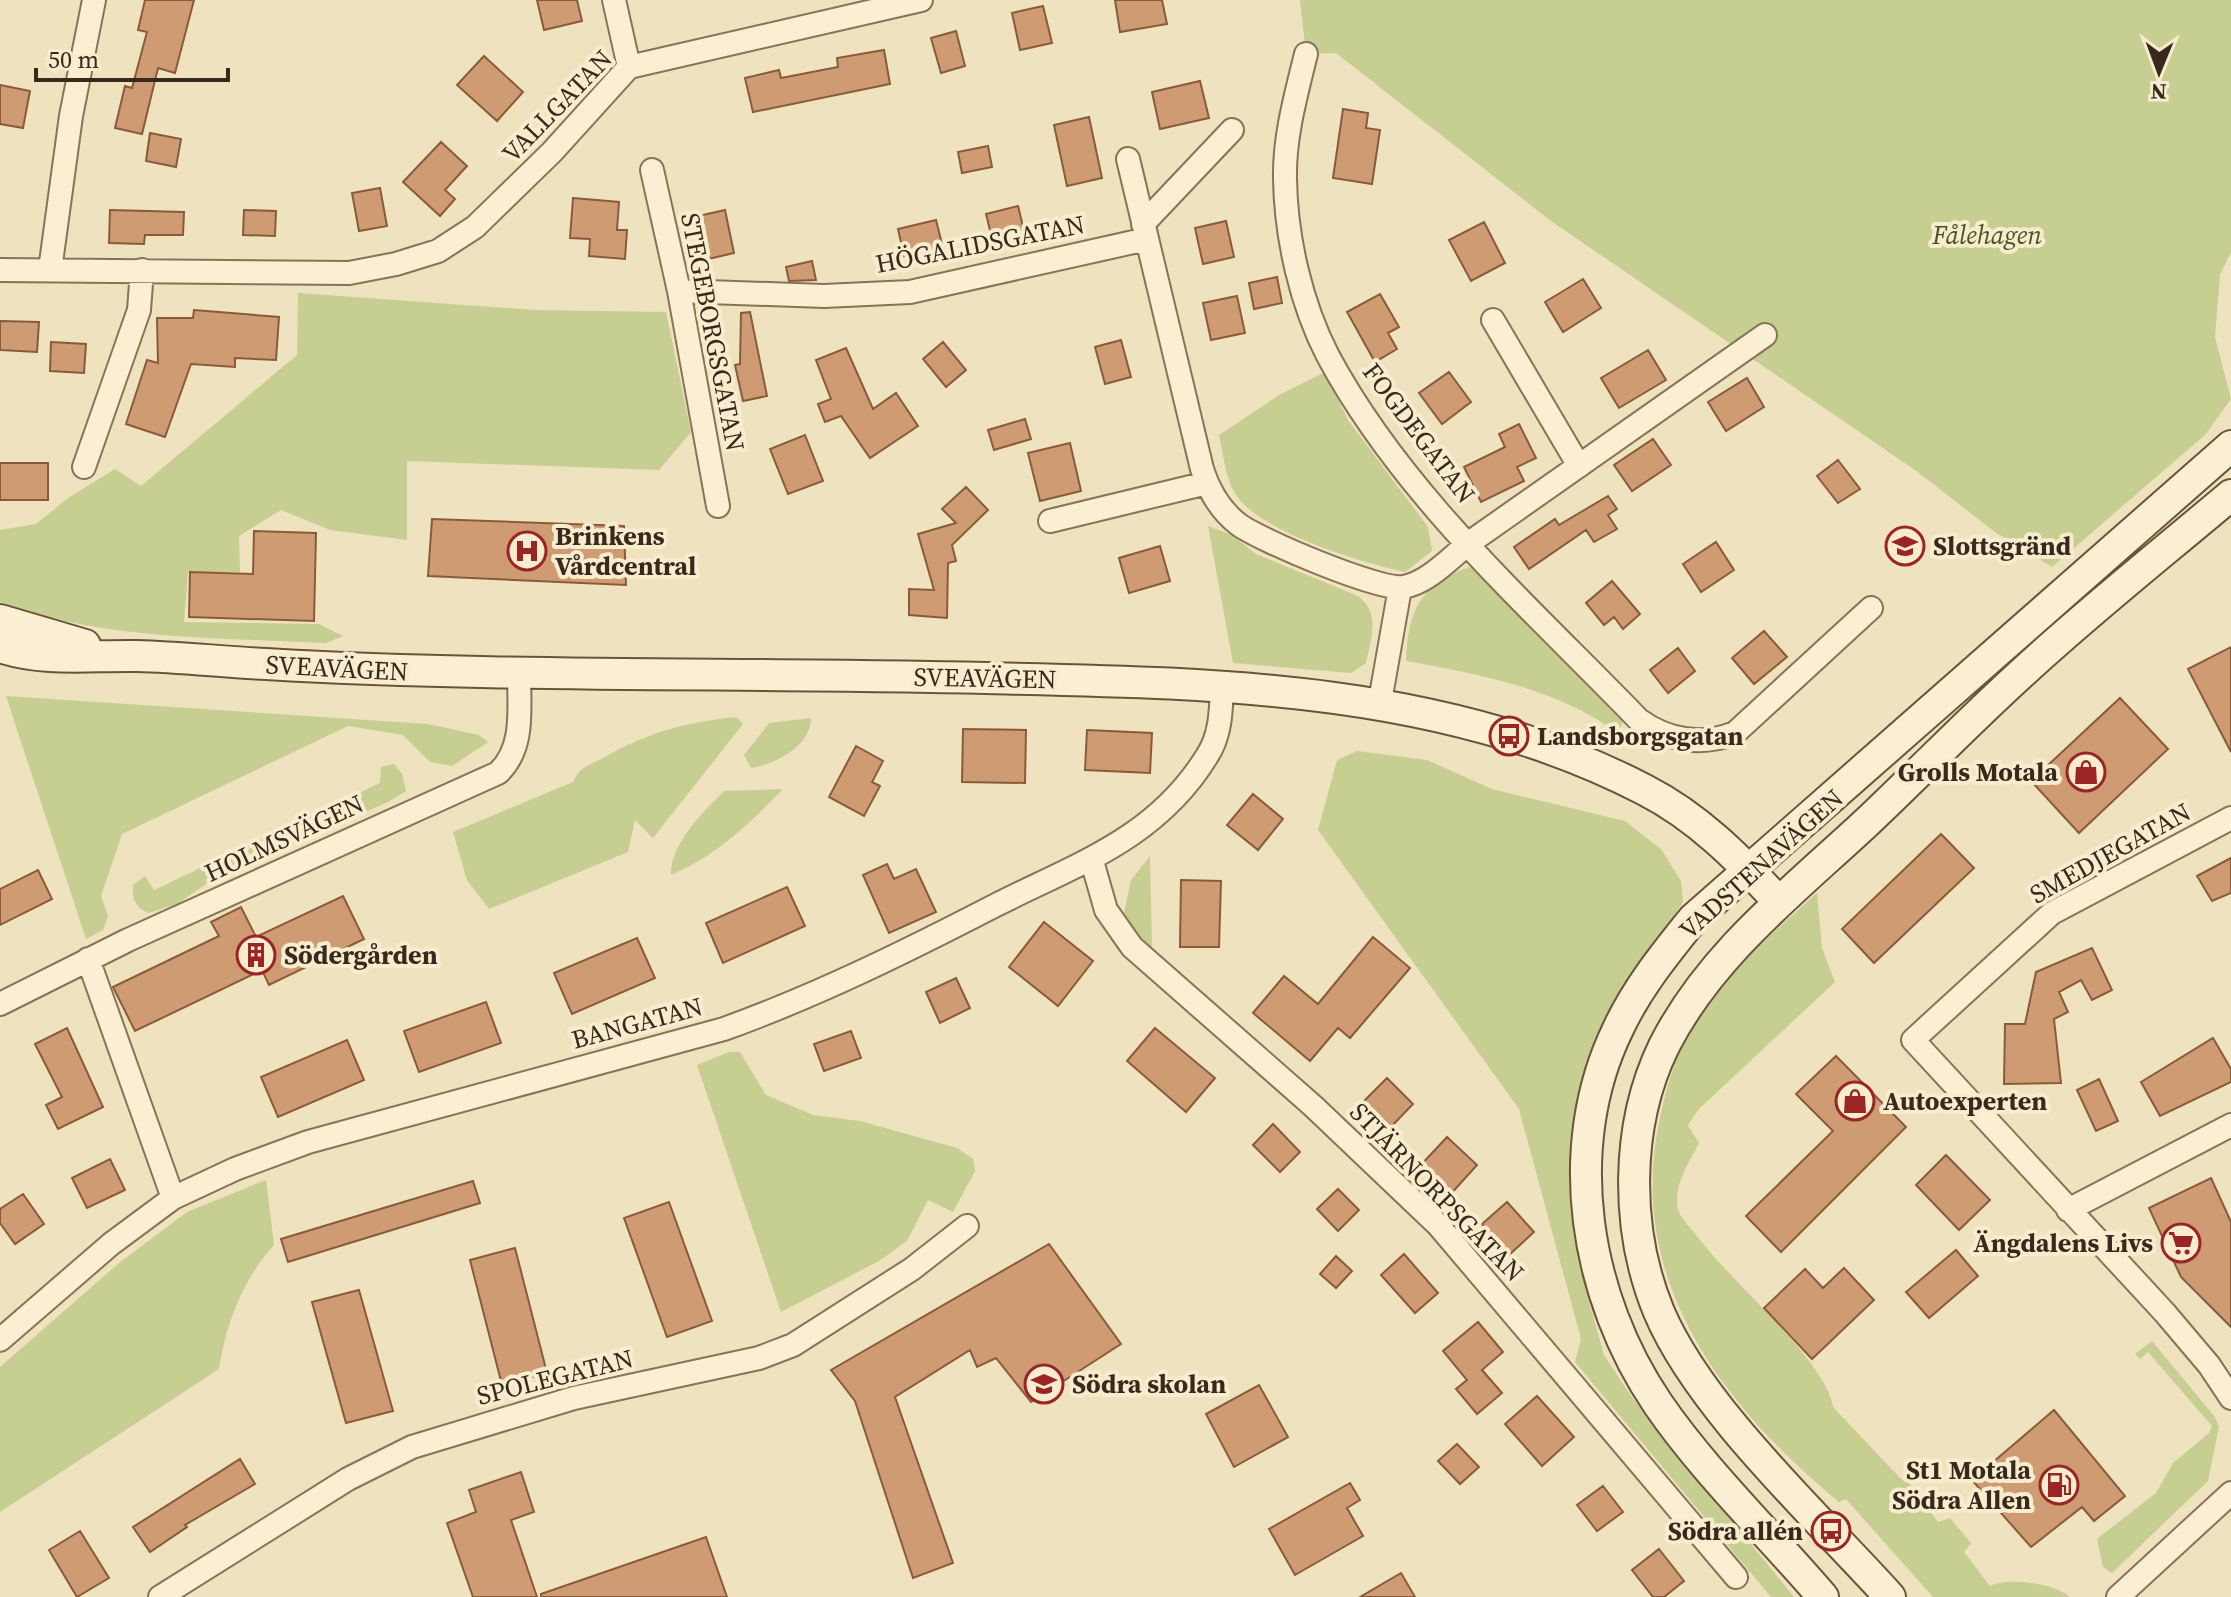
<svg xmlns="http://www.w3.org/2000/svg" width="2231" height="1597" viewBox="0 0 2231 1597" font-family="'Source Serif 4',serif">
	<style>
		.green { fill: #c6ce92 }
		.building { fill: #cf9b73; stroke: #895b3b; stroke-width: 2 }
		.lines { fill: none; stroke-linecap: round; stroke-linejoin: round }
		.street-casing { stroke: #897256; stroke-width: 26 }
		.secondary-casing { stroke: #6a533a; stroke-width: 34 }
		.street { stroke: #faefd2; stroke-width: 22 }
		.secondary { stroke: #faefd2; stroke-width: 30 }
		.labels { text-anchor: middle; stroke-width: 8; stroke-linejoin: round; paint-order: stroke }
		.street-label { font-size: 26px; fill: #372a1c; stroke: #f7ecce }
		.park-label { font-size: 26px; font-style: italic; fill: #475521; stroke: #f7ecce }
		.poi-label { font-size: 26px; font-weight: bold; fill: #372a1c; stroke: #f7ecce; text-anchor: start }
	</style>
	<rect width="100%" height="100%" fill="#efe2bf"/>
	<path class="green" d="M 1300,0 L 2231,0 L 2231,252 L 2220,275 L 2215,337 L 2231,399 L 2205,435 L 2052,567 L 1995,532 L 1915,470 L 1551,221 L 1336,53 L 1306,54 Z
		M 298,293 L 536,310 L 666,312 L 691,432 L 659,470 L 407,461 L 407,540 L 330,530 L 281,510 L 239,536 L 240,572 L 188,572 L 184,622 L 319,624 L 343,636 L 326,643 C 217,637 104,641 0,602 L 0,530 L 36,524 L 68,498 L 115,469 L 141,486 L 297,355 Z
		M 1325,372 L 1348,420 L 1428,527 L 1432,551 L 1405,572 C 1362,563 1254,531 1233,490 C 1225,475 1223,452 1219,435 L 1279,395 Z
		M 1208,526 L 1232,535 L 1256,554 L 1358,596 C 1381,614 1371,637 1366,663 L 1351,673 L 1233,663 Z
		M 1469,567 L 1481,569 L 1624,717 L 1621,727 L 1612,729 C 1555,688 1474,673 1406,661 C 1408,610 1420,585 1469,567 Z
		M 6,696 L 428,724 L 479,735 L 488,742 L 452,766 L 430,762 L 403,735 L 348,726 L 122,834 L 101,896 L 108,916 L 103,930 L 86,939 Z
		M 736,717 L 743,724 L 653,838 L 635,820 L 628,852 L 489,909 L 467,880 L 453,832 L 573,782 C 581,765 589,766 605,757 C 648,732 687,722 736,717 Z
		M 811,718 C 811,746 776,764 751,768 L 744,755 L 769,723 Z
		M 1357,751 L 1427,760 L 1492,789 L 1625,821 L 1661,849 L 1681,881 L 1683,902 L 1612,1008 L 1577,1231 L 1584,1284 L 1604,1355 L 1631,1396 L 1794,1597 L 1771,1597 L 1575,1362 L 1581,1339 L 1519,1109 L 1318,830 L 1337,760 Z
		M 394,764 L 402,774 L 406,791 L 388,802 L 212,880 L 177,904 L 148,913 C 135,907 132,899 133,885 L 145,876 L 154,890 L 380,783 L 381,767 Z
		M 783,789 C 750,823 716,856 671,875 C 670,844 704,811 724,791 Z
		M 1150,856 L 1152,950 L 1135,933 L 1124,913 L 1131,880 Z
		M 1817,893 L 1822,948 L 1835,982 L 1699,1109 L 1688,1125 L 1699,1143 C 1689,1163 1671,1188 1679,1212 C 1682,1220 1692,1229 1697,1236 C 1728,1279 1825,1359 1833,1407 L 1901,1479 L 1910,1484 L 1938,1522 L 1950,1518 L 1971,1543 L 1964,1552 L 1990,1586 C 2007,1577 2055,1583 2070,1597 L 1933,1597 L 1846,1499 L 1839,1502 C 1724,1407 1626,1281 1659,1123 C 1666,1087 1676,1052 1696,1020 C 1727,970 1773,933 1817,893 Z
		M 729,1052 L 740,1052 L 766,1095 L 813,1115 L 860,1121 L 957,1148 L 973,1159 L 975,1171 L 953,1212 L 928,1200 L 907,1241 L 879,1261 L 781,1312 L 697,1065 Z
		M 266,1180 L 274,1245 C 243,1279 226,1323 219,1369 L 0,1512 L 0,1367 L 119,1263 L 187,1212 Z
		M 2152,1341 L 2214,1416 L 2219,1426 L 2208,1481 L 2112,1573 L 2103,1567 L 2097,1539 L 2156,1493 L 2173,1463 L 2209,1433 L 2212,1426 L 2148,1352 L 2140,1359 L 2135,1354 Z"/>
	<path class="building" d="M 145,0 L 194,0 L 175,73 L 158,68 L 142,134 L 115,128 L 125,86 L 132,88 L 147,32 L 138,30 Z
		M 537,0 L 577,0 L 582,21 L 544,30 Z
		M 1115,0 L 1162,0 L 1167,24 L 1120,32 Z
		M 1043,6 L 1052,43 L 1020,50 L 1012,13 Z
		M 956,31 L 965,66 L 941,73 L 931,38 Z
		M 884,50 L 890,84 L 753,112 L 745,78 L 779,70 L 781,78 L 838,67 L 837,58 Z
		M 484,56 L 523,92 L 497,121 L 457,85 Z
		M 1200,81 L 1209,118 L 1160,129 L 1152,92 Z
		M 0,85 L 30,91 L 23,128 L 0,124 Z
		M 1343,109 L 1368,113 L 1366,128 L 1380,130 L 1372,184 L 1333,178 Z
		M 1089,117 L 1102,178 L 1067,186 L 1054,125 Z
		M 150,133 L 181,139 L 176,167 L 146,161 Z
		M 441,142 L 467,166 L 445,190 L 455,199 L 440,216 L 403,182 Z
		M 988,146 L 992,167 L 962,173 L 958,152 Z
		M 380,188 L 387,226 L 359,231 L 352,193 Z
		M 573,198 L 619,202 L 617,230 L 627,230 L 625,259 L 589,256 L 590,239 L 570,238 Z
		M 1018,206 L 1027,243 L 995,250 L 986,214 Z
		M 110,210 L 184,212 L 183,235 L 145,235 L 144,244 L 109,243 Z
		M 244,210 L 276,211 L 275,236 L 243,235 Z
		M 725,210 L 734,253 L 704,260 L 694,217 Z
		M 936,220 L 943,248 L 904,256 L 898,229 Z
		M 1226,221 L 1234,257 L 1203,264 L 1195,228 Z
		M 1484,222 L 1505,263 L 1471,281 L 1449,240 Z
		M 812,261 L 816,280 L 789,281 L 786,267 Z
		M 1277,277 L 1282,303 L 1254,309 L 1249,283 Z
		M 1583,279 L 1601,308 L 1563,332 L 1545,302 Z
		M 1380,294 L 1399,327 L 1388,333 L 1397,349 L 1375,362 L 1347,312 Z
		M 1237,296 L 1245,333 L 1211,340 L 1203,303 Z
		M 194,310 L 279,317 L 276,360 L 235,358 L 235,367 L 191,364 L 165,437 L 126,424 L 147,360 L 158,363 L 157,318 L 193,318 Z
		M 750,312 L 767,396 L 743,401 L 735,365 L 740,364 L 741,313 Z
		M 0,321 L 39,322 L 37,352 L 0,350 Z
		M 1121,340 L 1131,377 L 1105,384 L 1095,347 Z
		M 51,342 L 86,344 L 84,373 L 50,371 Z
		M 943,342 L 966,370 L 946,387 L 923,359 Z
		M 846,348 L 873,409 L 896,393 L 918,426 L 870,458 L 841,416 L 825,422 L 818,404 L 831,399 L 816,360 Z
		M 1648,350 L 1666,380 L 1619,408 L 1601,378 Z
		M 1449,372 L 1471,402 L 1442,424 L 1419,393 Z
		M 1747,378 L 1764,407 L 1726,431 L 1708,402 Z
		M 1025,419 L 1031,439 L 994,450 L 988,430 Z
		M 1519,424 L 1536,458 L 1517,467 L 1524,481 L 1481,502 L 1464,467 L 1505,447 L 1499,434 Z
		M 805,435 L 823,481 L 788,494 L 770,449 Z
		M 1653,439 L 1671,465 L 1632,491 L 1614,465 Z
		M 1070,443 L 1081,491 L 1040,501 L 1028,453 Z
		M 1838,460 L 1860,489 L 1838,503 L 1817,476 Z
		M 0,463 L 48,463 L 48,500 L 0,500 Z
		M 966,487 L 988,510 L 952,545 L 956,561 L 948,563 L 947,618 L 909,615 L 909,589 L 934,590 L 918,534 L 956,523 L 942,509 Z
		M 1608,496 L 1617,509 L 1608,515 L 1617,529 L 1594,542 L 1586,530 L 1529,569 L 1514,547 L 1555,519 L 1559,525 Z
		M 432,519 L 624,526 L 626,585 L 428,576 Z
		M 254,531 L 316,533 L 314,621 L 189,617 L 190,572 L 253,574 Z
		M 1716,542 L 1734,570 L 1701,592 L 1683,564 Z
		M 1160,546 L 1170,581 L 1129,593 L 1119,558 Z
		M 1612,581 L 1640,614 L 1623,629 L 1614,617 L 1604,625 L 1586,603 Z
		M 1764,631 L 1787,657 L 1754,684 L 1732,658 Z
		M 2231,647 L 2231,752 L 2188,669 Z
		M 1678,648 L 1695,671 L 1668,693 L 1650,670 Z
		M 2120,698 L 2168,749 L 2079,833 L 2031,781 Z
		M 963,729 L 1026,730 L 1025,783 L 962,782 Z
		M 1087,730 L 1152,733 L 1150,773 L 1085,770 Z
		M 856,746 L 883,761 L 872,782 L 880,786 L 864,816 L 829,797 Z
		M 1253,794 L 1283,819 L 1258,850 L 1227,825 Z
		M 1941,834 L 1974,868 L 1874,963 L 1842,929 Z
		M 2231,858 L 2231,893 L 2212,901 L 2197,876 Z
		M 887,864 L 894,879 L 916,869 L 936,912 L 889,933 L 863,875 Z
		M 38,870 L 52,899 L 0,925 L 0,889 Z
		M 1181,880 L 1221,881 L 1219,947 L 1180,947 Z
		M 787,887 L 805,926 L 723,963 L 706,923 Z
		M 343,896 L 364,939 L 269,985 L 262,970 L 135,1031 L 113,987 L 219,936 L 211,922 L 241,907 L 256,937 Z
		M 1044,922 L 1093,961 L 1058,1006 L 1009,967 Z
		M 1373,937 L 1410,968 L 1350,1038 L 1338,1028 L 1310,1061 L 1253,1013 L 1284,976 L 1318,1004 Z
		M 637,938 L 655,978 L 572,1014 L 554,973 Z
		M 2092,948 L 2112,990 L 2092,1000 L 2081,980 L 2059,992 L 2068,1012 L 2054,1019 L 2061,1083 L 2004,1084 L 2005,1024 L 2025,1024 L 2036,972 Z
		M 956,978 L 970,1008 L 940,1023 L 926,992 Z
		M 486,1002 L 501,1043 L 419,1072 L 404,1031 Z
		M 67,1028 L 103,1107 L 58,1129 L 46,1105 L 62,1097 L 35,1044 Z
		M 1155,1028 L 1215,1078 L 1186,1112 L 1127,1061 Z
		M 851,1031 L 861,1058 L 824,1071 L 814,1044 Z
		M 2213,1038 L 2231,1069 L 2231,1082 L 2160,1116 L 2141,1082 Z
		M 347,1040 L 364,1080 L 278,1117 L 261,1077 Z
		M 1836,1056 L 1906,1127 L 1781,1252 L 1746,1216 L 1833,1131 L 1796,1094 Z
		M 1387,1078 L 1413,1104 L 1387,1131 L 1360,1105 Z
		M 2099,1079 L 2118,1121 L 2096,1131 L 2077,1090 Z
		M 1273,1124 L 1300,1152 L 1280,1172 L 1253,1145 Z
		M 1447,1137 L 1477,1165 L 1449,1196 L 1419,1167 Z
		M 1946,1155 L 1990,1200 L 1959,1230 L 1916,1185 Z
		M 110,1159 L 125,1190 L 87,1208 L 72,1178 Z
		M 2211,1178 L 2231,1222 L 2231,1327 L 2181,1277 L 2149,1208 Z
		M 473,1181 L 480,1203 L 288,1262 L 281,1239 Z
		M 1338,1189 L 1359,1210 L 1338,1231 L 1317,1209 Z
		M 23,1194 L 44,1224 L 15,1244 L 0,1223 L 0,1209 Z
		M 669,1202 L 712,1321 L 667,1337 L 624,1218 Z
		M 1507,1202 L 1534,1232 L 1509,1255 L 1482,1224 Z
		M 1049,1244 L 1121,1344 L 1031,1402 L 996,1358 L 977,1367 L 970,1350 L 895,1397 L 953,1563 L 913,1578 L 855,1401 L 831,1370 Z
		M 515,1248 L 547,1373 L 502,1385 L 470,1260 Z
		M 1956,1250 L 1978,1276 L 1929,1318 L 1906,1292 Z
		M 1404,1254 L 1438,1293 L 1415,1313 L 1381,1275 Z
		M 1336,1256 L 1352,1271 L 1336,1288 L 1320,1274 Z
		M 1844,1268 L 1874,1300 L 1812,1359 L 1764,1308 L 1805,1269 L 1823,1288 Z
		M 359,1290 L 393,1411 L 346,1423 L 312,1302 Z
		M 1478,1322 L 1503,1352 L 1482,1370 L 1502,1393 L 1477,1414 L 1456,1389 L 1467,1380 L 1443,1351 Z
		M 1259,1385 L 1288,1437 L 1234,1467 L 1206,1414 Z
		M 1537,1396 L 1574,1437 L 1542,1466 L 1505,1424 Z
		M 2054,1410 L 2125,1496 L 2094,1521 L 2082,1507 L 2031,1547 L 1972,1480 Z
		M 1457,1444 L 1479,1467 L 1460,1484 L 1438,1461 Z
		M 240,1459 L 255,1484 L 185,1525 L 187,1527 L 150,1552 L 133,1527 Z
		M 521,1472 L 534,1512 L 511,1520 L 537,1597 L 473,1597 L 447,1523 L 476,1512 L 469,1490 Z
		M 1350,1483 L 1360,1500 L 1347,1508 L 1363,1536 L 1295,1575 L 1269,1529 Z
		M 1603,1486 L 1623,1512 L 1597,1531 L 1577,1505 Z
		M 80,1531 L 109,1578 L 77,1597 L 49,1550 Z
		M 706,1537 L 727,1597 L 541,1597 L 541,1594 Z
		M 1659,1549 L 1684,1581 L 1664,1597 L 1653,1597 L 1632,1570 Z
		M 1401,1573 L 1415,1597 L 1360,1597 Z"/>
	<g class="lines">
		<defs>
			<path id="street" d="M 614,0 L 629,67
				M 1306,54 C 1296,95 1284,137 1285,179 C 1286,238 1301,304 1328,356 C 1403,496 1530,607 1639,720 C 1668,741 1702,746 1735,733 L 1871,608
				M 1128,159 L 1202,469 C 1209,491 1220,510 1238,524 C 1259,540 1380,591 1403,587 C 1428,583 1450,558 1469,543 L 1765,335
				M 652,170 L 679,291 L 718,506
				M 1143,224 L 1232,130
				M 0,270 L 349,273 L 396,264 L 438,251 L 475,227 L 552,152 L 629,67 L 921,0
				M 50,270 L 71,116 L 94,0
				M 679,291 L 824,296 L 910,292 L 1147,239
				M 1493,320 L 1579,466
				M 84,467 L 139,310 L 142,270
				M 1050,521 L 1207,483
				M 1379,707 L 1400,588
				M 2231,818 L 2052,913 L 1913,1040 L 2165,1313 L 2209,1365 L 2231,1398
				M 1092,861 L 1106,910 L 1132,947 L 1313,1106 L 1438,1225 L 1736,1577
				M 88,959 L 173,1198
				M 0,1004 L 128,940 L 498,773 C 525,748 519,708 519,674
				M 2068,1210 L 2231,1125
				M 0,1340 L 111,1244 L 173,1198 L 235,1169 L 308,1142 L 724,1029 C 818,995 907,951 996,905 C 1077,864 1156,839 1207,756 C 1221,735 1221,710 1222,686
				M 160,1597 L 348,1479 L 412,1447 L 574,1398 L 759,1358 L 793,1345 L 912,1269 L 967,1226
				M 2118,1597 L 2231,1493"/>
			<path id="secondary" d="M 0,620 L 85,645
				M 0,647 C 45,662 91,655 137,656 C 180,657 223,662 266,664 C 506,678 746,672 986,678 C 1207,683 1444,685 1645,790 C 1698,817 1739,859 1779,902
				M 1823,1597 C 1770,1535 1703,1470 1658,1404 C 1585,1297 1560,1148 1618,1029 C 1637,988 1665,954 1693,919 L 2231,446
				M 1890,1597 C 1819,1518 1700,1409 1659,1312 C 1625,1230 1625,1126 1664,1046 C 1710,955 1793,891 1866,823 C 1919,773 1969,721 2022,673 C 2089,611 2161,554 2231,495"/>
		</defs>
		<use href="#street" class="street-casing"/>
		<use href="#secondary" class="secondary-casing"/>
		<use href="#street" class="street"/>
		<use href="#secondary" class="secondary"/>
	</g>
	<defs>
		<symbol id="school-ring" viewBox="-11 -11 22 22"><circle r="9.5" fill="#f7ecce" stroke="#9a2524" stroke-width="1.5"/><path d="M0-5L7-2L0 1L-7-2ZM-4 1L0 2.5L4 1V4Q0 6-4 4Z" fill="#9a2524"/></symbol>
		<symbol id="hospital-ring" viewBox="-11 -11 22 22"><circle r="9.5" fill="#f7ecce" stroke="#9a2524" stroke-width="1.5"/><path d="M-5-5h3v3.5h4V-5h3V5h-3V1.5h-4V5h-3Z" fill="#9a2524"/></symbol>
		<symbol id="bus-ring" viewBox="-11 -11 22 22"><circle r="9.5" fill="#f7ecce" stroke="#9a2524" stroke-width="1.5"/><path d="M-5-6H5V4H4V6H2V4H-2V6H-4V4H-5ZM-3.5-4V0h7V-4ZM-3.5 1.2v1.5H-2V1.2ZM2 1.2v1.5H3.5V1.2Z" fill="#9a2524"/></symbol>
		<symbol id="shop-ring" viewBox="-11 -11 22 22"><circle r="9.5" fill="#f7ecce" stroke="#9a2524" stroke-width="1.5"/><path d="M-5-2.5h2.3a2.7 3.5 0 0 1 5.4 0H5L5.5 6h-11ZM-1.5-2.5h3a1.5 2.3 0 0 0-3 0Z" fill="#9a2524"/></symbol>
		<symbol id="building-ring" viewBox="-11 -11 22 22"><circle r="9.5" fill="#f7ecce" stroke="#9a2524" stroke-width="1.5"/><path d="M-4-6H4V6H1V3H-1V6H-4ZM-2.5-4.3h1.7v1.8h-1.7ZM.8-4.3h1.7v1.8H.8ZM-2.5-1h1.7V.8h-1.7ZM.8-1h1.7V.8H.8Z" fill="#9a2524"/></symbol>
		<symbol id="supermarket-ring" viewBox="-11 -11 22 22"><circle r="9.5" fill="#f7ecce" stroke="#9a2524" stroke-width="1.5"/><path d="M-6-5.5h2.5l.6 2H6L4.5 2H-2.5L-4.4-4H-6ZM-1.5 3.2a1.3 1.3 0 1 0 .1 0ZM3 3.2a1.3 1.3 0 1 0 .1 0Z" fill="#9a2524"/></symbol>
		<symbol id="fuel-ring" viewBox="-11 -11 22 22"><circle r="9.5" fill="#f7ecce" stroke="#9a2524" stroke-width="1.5"/><path d="M-5.5-6h7V0h2V4h1.3V-2.5L3-4.5l.8-.8L6-3V5H2.5V1h-1V6h-7ZM-4.2-4.7v3.2H.2V-4.7Z" fill="#9a2524"/></symbol>
	</defs>
	<g fill-rule="evenodd">
		<use href="#school-ring" x="1883" y="524" width="44" height="44"/>
		<use href="#hospital-ring" x="505" y="529" width="44" height="44"/>
		<use href="#bus-ring" x="1487" y="714" width="44" height="44"/>
		<use href="#shop-ring" x="2064" y="750" width="44" height="44"/>
		<use href="#building-ring" x="234" y="933" width="44" height="44"/>
		<use href="#shop-ring" x="1833" y="1079" width="44" height="44"/>
		<use href="#supermarket-ring" x="2159" y="1221" width="44" height="44"/>
		<use href="#school-ring" x="1022" y="1362" width="44" height="44"/>
		<use href="#fuel-ring" x="2037" y="1463" width="44" height="44"/>
		<use href="#bus-ring" x="1809" y="1509" width="44" height="44"/>
	</g>
	<g class="labels">
		<g class="street-label">
			<text transform="translate(557 106) rotate(-46)" y="9">VALLGATAN</text>
			<text transform="translate(980 244) rotate(-11)" y="9">HÖGALIDSGATAN</text>
			<text transform="translate(713 332) rotate(79)" y="9">STEGEBORGSGATAN</text>
			<text transform="translate(1419 433) rotate(53)" y="9">FOGDEGATAN</text>
			<text transform="translate(337 668) rotate(3)" y="9">SVEAVÄGEN</text>
			<text transform="translate(985 678) rotate(1)" y="9">SVEAVÄGEN</text>
			<text transform="translate(284 838) rotate(-25)" y="9">HOLMSVÄGEN</text>
			<text transform="translate(2110 853) rotate(-29)" y="9">SMEDJEGATAN</text>
			<text transform="translate(1761 864) rotate(-42)" y="9">VADSTENAVÄGEN</text>
			<text transform="translate(637 1023) rotate(-15)" y="9">BANGATAN</text>
			<text transform="translate(1437 1192) rotate(46)" y="9">STJÄRNORPSGATAN</text>
			<text transform="translate(555 1377) rotate(-14)" y="9">SPOLEGATAN</text>
		</g>
		<g class="park-label">
			<text x="1987" y="244">Fålehagen</text>
		</g>
		<g class="poi-label">
			<text x="555" y="545">Brinkens<tspan x="555" dy="30">Vårdcentral</tspan></text>
			<text x="1933" y="555">Slottsgränd</text>
			<text x="1537" y="745">Landsborgsgatan</text>
			<text x="2058" y="781" text-anchor="end">Grolls Motala</text>
			<text x="284" y="964">Södergården</text>
			<text x="1883" y="1110">Autoexperten</text>
			<text x="2153" y="1252" text-anchor="end">Ängdalens Livs</text>
			<text x="1072" y="1393">Södra skolan</text>
			<text x="2031" y="1479" text-anchor="end">St1 Motala<tspan x="2031" dy="30">Södra Allen</tspan></text>
			<text x="1803" y="1540" text-anchor="end">Södra allén</text>
		</g>
	</g>
	<g transform="translate(2159 72) rotate(181)" stroke="#f7ecce" stroke-width="6" paint-order="stroke">
	<path d="M0-6L14 30L0 20L-14 30Z" fill="#372a1c"/>
	<text y="-12" font-size="22" font-weight="bold" text-anchor="middle" fill="#372a1c">N</text>
	</g>
	<path d="M36 68v12h192v-12" fill="none" stroke="#372a1c" stroke-width="4"/>
	<text x="48" y="68" font-size="24" fill="#372a1c" stroke="#f7ecce" stroke-width="6" paint-order="stroke">50 m</text>
</svg>
